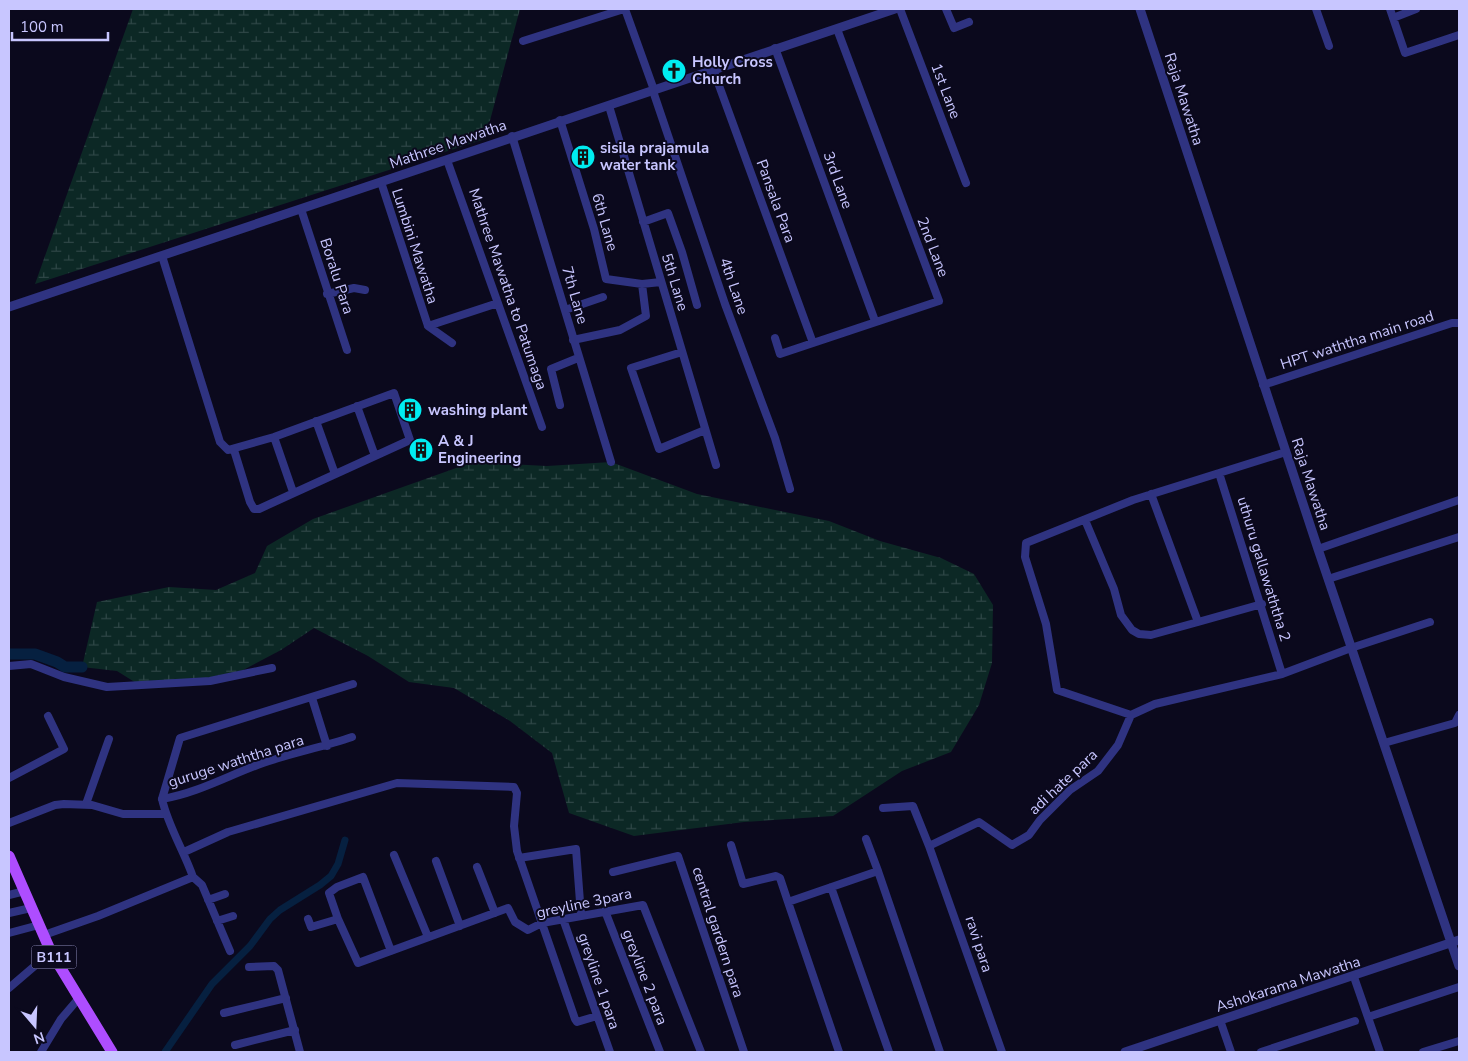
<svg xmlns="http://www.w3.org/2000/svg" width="1468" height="1061" viewBox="0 0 1468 1061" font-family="'Nunito Sans',sans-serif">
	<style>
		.wetland { fill: url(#wetland-marsh) }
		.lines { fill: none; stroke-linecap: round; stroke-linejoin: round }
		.canal { stroke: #062040; stroke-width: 7 }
		.river { stroke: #062040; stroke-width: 11 }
		.minor { stroke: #2f3381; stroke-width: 8 }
		.tertiary { stroke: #2f3381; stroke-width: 9 }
		.primary { stroke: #ae4dff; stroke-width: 11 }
		.labels { text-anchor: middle; stroke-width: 4; stroke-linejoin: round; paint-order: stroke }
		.shield { fill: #0b091d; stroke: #8f8dbb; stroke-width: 1 }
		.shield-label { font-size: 14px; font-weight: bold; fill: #c8c6ff }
		.poi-label { font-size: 15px; font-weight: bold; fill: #c8c6ff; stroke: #0b091d; text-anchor: start }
		.street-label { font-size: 15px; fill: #c8c6ff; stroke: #0b091d }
	</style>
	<defs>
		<pattern id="wetland-marsh" width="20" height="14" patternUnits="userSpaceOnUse" patternTransform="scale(1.25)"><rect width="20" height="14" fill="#0c2825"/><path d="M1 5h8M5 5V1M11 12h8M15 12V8" fill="none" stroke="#2e4646"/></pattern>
	</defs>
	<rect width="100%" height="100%" fill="#0b091d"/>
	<path class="wetland" d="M 133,9 L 520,9 L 485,139 L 35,284 Z
		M 473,462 L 547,466 L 611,462 L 697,494 L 829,521 L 880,541 L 941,558 L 974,574 L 993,605 L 992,663 L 979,705 L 951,752 L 902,771 L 833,816 L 744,822 L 634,836 L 569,813 L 552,753 L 510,721 L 454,688 L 409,682 L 368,656 L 314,628 L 281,650 L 228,678 L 141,686 L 117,671 L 82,667 L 97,602 L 169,587 L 216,590 L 255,573 L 267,546 L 313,519 Z"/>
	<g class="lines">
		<path class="canal" d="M 165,1052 L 212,984 L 250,946 L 270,919 L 280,910 L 320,885 L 331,876 L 338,864 L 345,840"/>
		<path class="river" d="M 9,654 L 35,654 L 57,662 L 65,667 L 82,667"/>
		<path class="minor" d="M 625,9 L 654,90
			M 900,9 L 966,183
			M 946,9 L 954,28 L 969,22
			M 1316,9 L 1329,46
			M 1390,9 L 1405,53 L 1459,35
			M 1393,18 L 1416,9
			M 523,41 L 624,9
			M 775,48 L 875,321
			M 713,69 L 813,343
			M 653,91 L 725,304 L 775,438 L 790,489
			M 609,106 L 716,465
			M 560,120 L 594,229 L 606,279 L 642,284 L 661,282
			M 512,136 L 611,462
			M 447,160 L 542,427
			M 381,182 L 428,326 L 498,303
			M 301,209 L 347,350
			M 643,222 L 668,213 L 682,252 L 697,305
			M 162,256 L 220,442 L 228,450 L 274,437 L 394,393 L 410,440 L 259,509 L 254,509 L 250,502 L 234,450
			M 327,294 L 354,288 L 365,290
			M 565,310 L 603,297
			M 428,326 L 452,343
			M 775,338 L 780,354 L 939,301 L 837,29
			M 573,340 L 620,330 L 646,316 L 642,284
			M 682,352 L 631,368 L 659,449 L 705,430
			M 1263,385 L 1452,323 L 1459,323
			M 560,405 L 551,369 L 578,358
			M 357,406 L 375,456
			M 316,421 L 335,474
			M 274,437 L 293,492
			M 1151,494 L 1198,622 L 1262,604
			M 1085,520 L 1114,589 L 1121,615 L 1132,630 L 1139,634 L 1151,635 L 1198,622
			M 1318,549 L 1459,500
			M 1328,579 L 1459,537
			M 9,666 L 31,664 L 64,677 L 107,687 L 210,681 L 272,668
			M 1282,674 L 1351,648 L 1430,622
			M 312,698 L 327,746
			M 1131,715 L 1057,690 L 1046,624 L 1025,557 L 1026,543 L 1133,500 L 1286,452
			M 1131,715 L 1155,704 L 1282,674 L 1219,473
			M 1384,743 L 1455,723 L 1459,715
			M 9,778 L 64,749 L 48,716
			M 162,799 L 180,738 L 353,684
			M 86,804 L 109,739
			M 883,808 L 913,806 L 929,846 L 979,822 L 1012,845 L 1029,835 L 1040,820 L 1070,790 L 1098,771 L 1118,745 L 1131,715
			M 9,823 L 55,805 L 64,804 L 92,805 L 123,814 L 165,814
			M 731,845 L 743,884 L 776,876 L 780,878 L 788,902 L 878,871 L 866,839
			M 929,846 L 1002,1052
			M 184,852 L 228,832 L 397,783 L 514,787 L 517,793 L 514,826 L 517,851 L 575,1019 L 577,1022 L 597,1016
			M 394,855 L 428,937
			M 519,858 L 576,849 L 581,915
			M 436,861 L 460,926
			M 477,867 L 495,913
			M 878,871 L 940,1052
			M 613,872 L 678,856 L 744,1052
			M 193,877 L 202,885 L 230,951
			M 831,887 L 889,1052
			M 9,895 L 25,891
			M 208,900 L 225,894
			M 788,902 L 839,1052
			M 605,911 L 660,1052
			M 9,913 L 31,908
			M 308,919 L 311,927 L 338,919 L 358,963 L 508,908 L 515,922 L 528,930 L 542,923 L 643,905 L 701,1052
			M 338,919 L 329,893 L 337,887 L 363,877 L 391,951
			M 563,919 L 610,1052
			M 217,921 L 233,916
			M 9,933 L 39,925
			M 44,935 L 98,916 L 193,877 C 184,851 168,826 162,799 C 198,793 229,775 263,763 C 292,753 323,747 352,737
			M 249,967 L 274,966 L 278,970 L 300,1052
			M 1354,977 L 1380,1052
			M 9,988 L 51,952
			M 224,1013 L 286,998
			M 1368,1017 L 1459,987
			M 1220,1020 L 1231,1052
			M 235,1045 L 295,1030
			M 41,1052 L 61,1019 L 79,998
			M 1261,1052 L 1355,1021
			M 1423,1052 L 1459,1041"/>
		<path class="tertiary" d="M 1140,9 L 1318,549 L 1459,966
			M 9,307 L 895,9
			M 1125,1052 L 1459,940"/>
		<path class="primary" d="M 9,856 L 51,952 L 112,1052"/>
	</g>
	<defs>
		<symbol id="church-disc" viewBox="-11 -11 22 22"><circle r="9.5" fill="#00ecf1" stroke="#0b091d"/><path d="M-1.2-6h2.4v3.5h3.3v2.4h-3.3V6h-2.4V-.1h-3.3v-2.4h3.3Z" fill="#111"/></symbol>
		<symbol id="building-disc" viewBox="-11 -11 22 22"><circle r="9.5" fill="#00ecf1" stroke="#0b091d"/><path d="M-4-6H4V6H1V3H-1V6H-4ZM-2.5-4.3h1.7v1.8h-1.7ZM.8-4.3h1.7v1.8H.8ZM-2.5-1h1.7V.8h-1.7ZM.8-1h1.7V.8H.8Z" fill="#111"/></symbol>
	</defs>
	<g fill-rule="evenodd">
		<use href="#church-disc" x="660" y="57" width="28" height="28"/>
		<use href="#building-disc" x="569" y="143" width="28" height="28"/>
		<use href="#building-disc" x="396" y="396" width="28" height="28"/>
		<use href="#building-disc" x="407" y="436" width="28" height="28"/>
	</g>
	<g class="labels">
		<rect class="shield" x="31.5" y="945.5" width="45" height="23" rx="4"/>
		<g class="shield-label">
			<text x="54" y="962">B111</text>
		</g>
		<g class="poi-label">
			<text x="692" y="67">Holly Cross<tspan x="692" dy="17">Church</tspan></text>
			<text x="600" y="153">sisila prajamula<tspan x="600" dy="17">water tank</tspan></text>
			<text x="428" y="415">washing plant</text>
			<text x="438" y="446">A &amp; J<tspan x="438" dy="17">Engineering</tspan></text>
		</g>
		<g class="street-label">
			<text transform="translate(946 91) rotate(69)" y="5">1st Lane</text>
			<text transform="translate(1184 99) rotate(72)" y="5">Raja Mawatha</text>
			<text transform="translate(448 144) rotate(-19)" y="5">Mathree Mawatha</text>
			<text transform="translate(838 180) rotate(70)" y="5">3rd Lane</text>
			<text transform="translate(776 201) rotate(70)" y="5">Pansala Para</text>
			<text transform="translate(605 222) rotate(74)" y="5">6th Lane</text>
			<text transform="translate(415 246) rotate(72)" y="5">Lumbini Mawatha</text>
			<text transform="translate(933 247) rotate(69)" y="5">2nd Lane</text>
			<text transform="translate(337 276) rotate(72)" y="5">Boralu Para</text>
			<text transform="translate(675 282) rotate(73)" y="5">5th Lane</text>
			<text transform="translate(734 286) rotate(71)" y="5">4th Lane</text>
			<text transform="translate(508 289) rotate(71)" y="5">Mathree Mawatha to Patumaga</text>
			<text transform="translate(575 295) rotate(74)" y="5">7th Lane</text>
			<text transform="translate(1357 340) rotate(-18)" y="5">HPT waththa main road</text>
			<text transform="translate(1311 484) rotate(72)" y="5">Raja Mawatha</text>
			<text transform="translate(1264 569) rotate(73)" y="5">uthuru gallawaththa 2</text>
			<text transform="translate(236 761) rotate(-18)" y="5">guruge waththa para</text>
			<text transform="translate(1063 782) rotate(-43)" y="5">adi hate para</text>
			<text transform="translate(584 903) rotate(-12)" y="5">greyline 3para</text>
			<text transform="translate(718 932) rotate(72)" y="5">central gardern para</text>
			<text transform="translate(979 944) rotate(72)" y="5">ravi para</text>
			<text transform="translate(645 977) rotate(69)" y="5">greyline 2 para</text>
			<text transform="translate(599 981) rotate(71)" y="5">greyline 1 para</text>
			<text transform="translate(1288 984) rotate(-18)" y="5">Ashokarama Mawatha</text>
		</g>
	</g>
	<rect width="1468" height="1061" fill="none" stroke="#c8c6ff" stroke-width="20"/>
	<g transform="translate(35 1026) rotate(161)" stroke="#0b091d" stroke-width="4" paint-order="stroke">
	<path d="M0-4L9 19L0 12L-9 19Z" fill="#c8c6ff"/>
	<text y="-8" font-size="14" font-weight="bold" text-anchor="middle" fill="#c8c6ff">N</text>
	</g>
	<path d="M12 32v8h96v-8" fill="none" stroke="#c8c6ff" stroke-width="2.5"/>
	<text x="20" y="32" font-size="15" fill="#c8c6ff" stroke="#0b091d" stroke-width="4" paint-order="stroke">100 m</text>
</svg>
